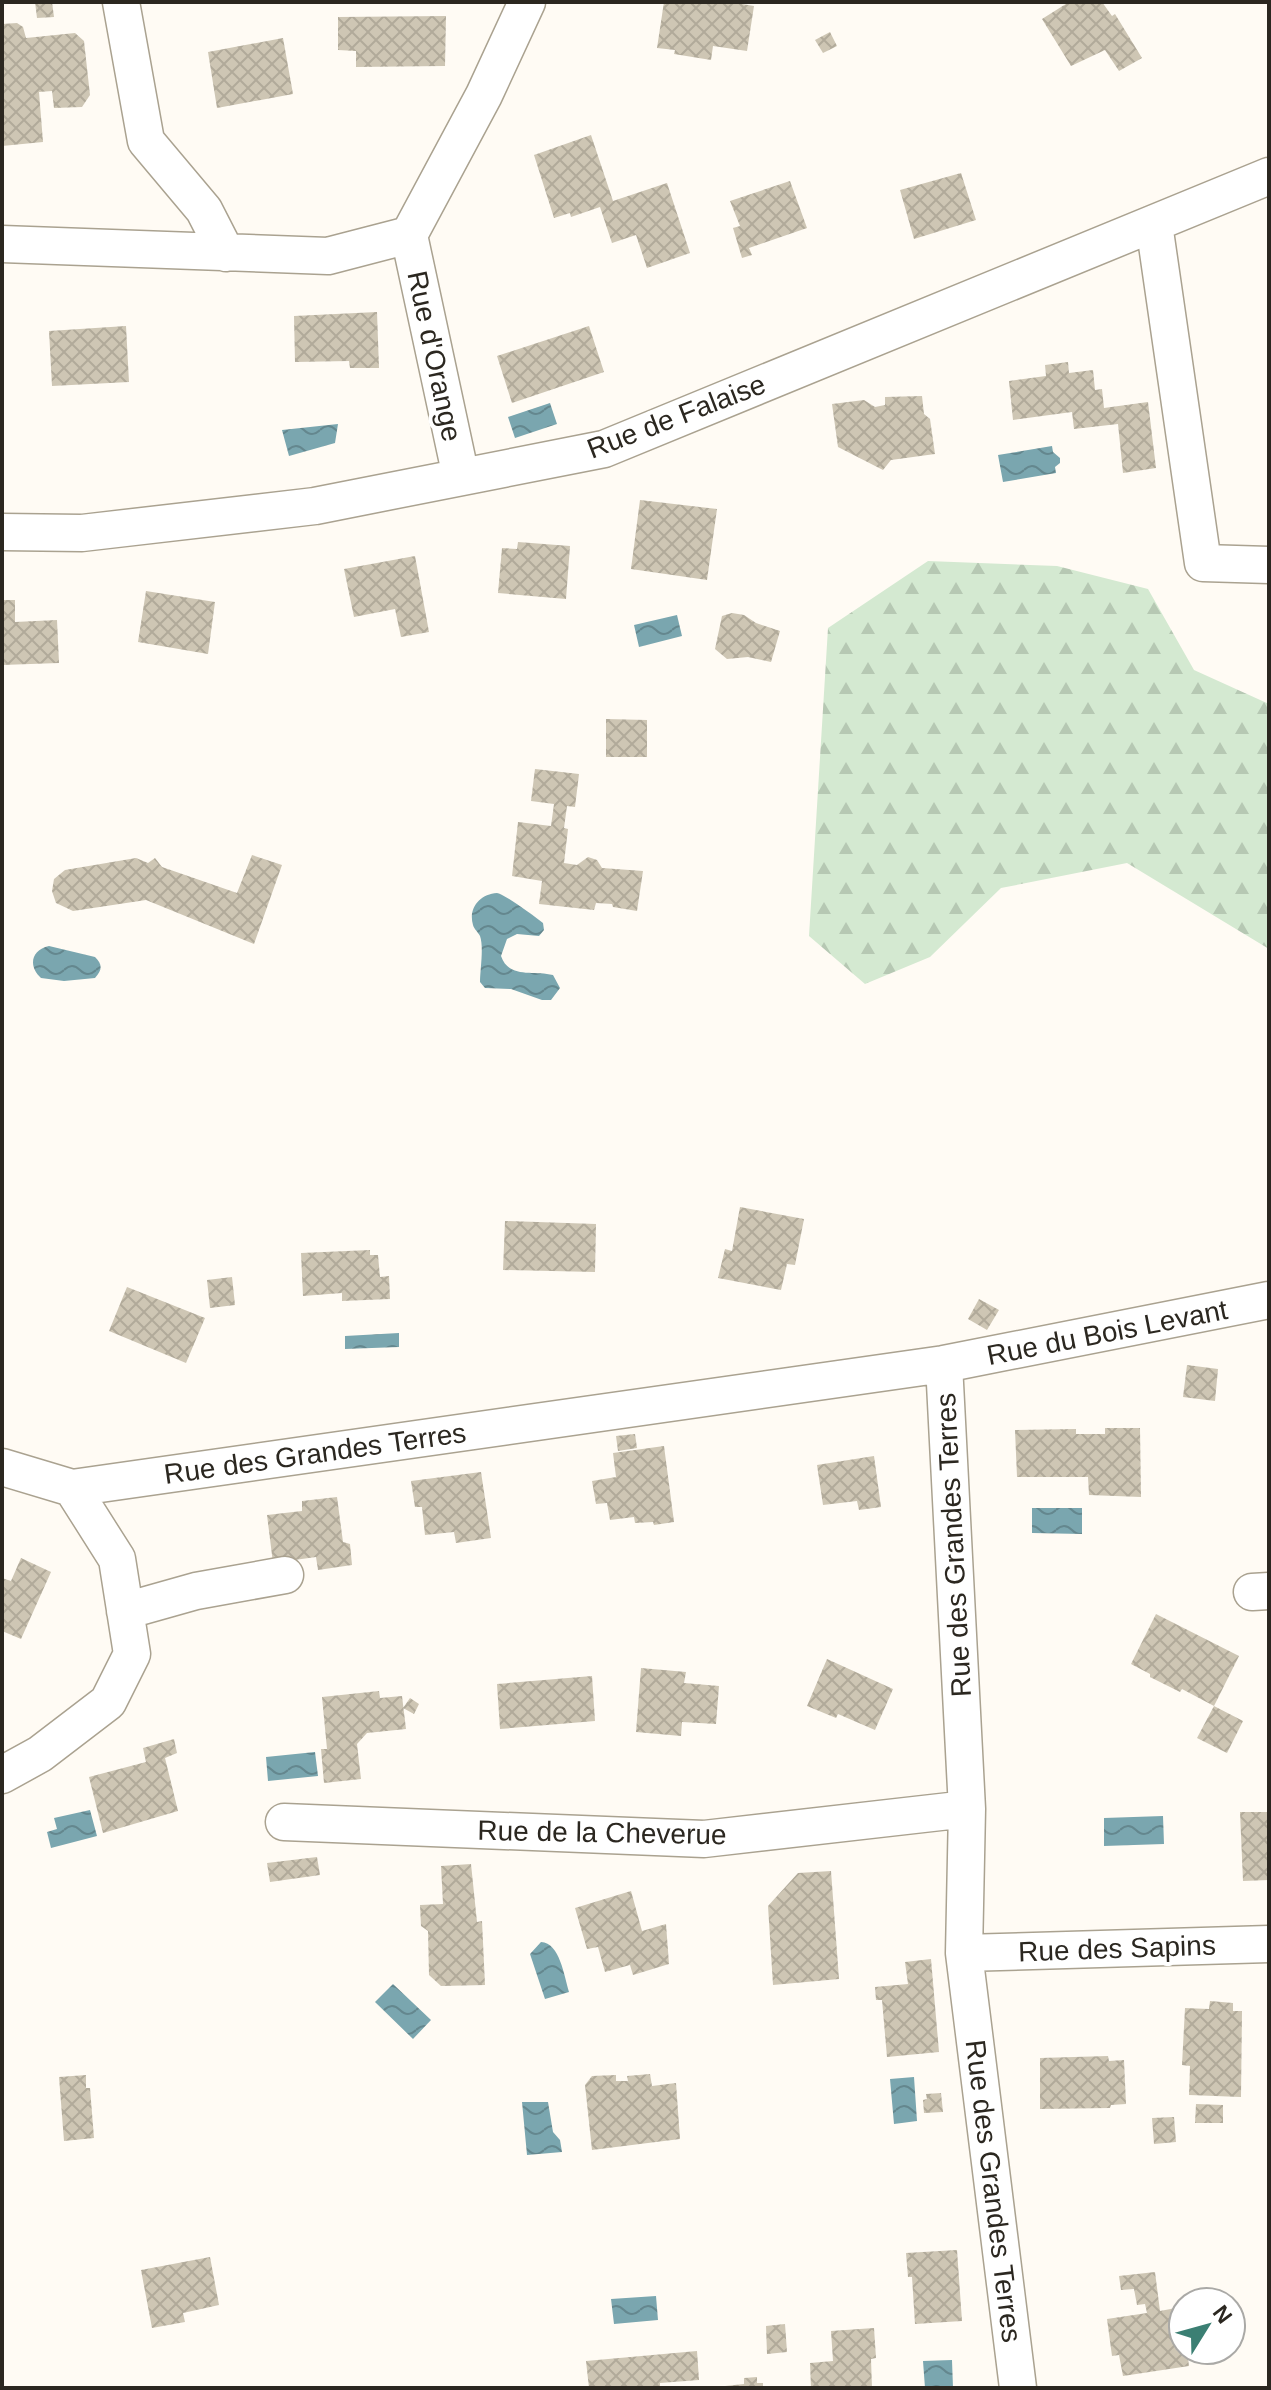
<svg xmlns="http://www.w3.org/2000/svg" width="1271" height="2390" viewBox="0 0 1271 2390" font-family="Arial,sans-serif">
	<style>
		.forest { fill: url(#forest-firs) }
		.water { fill: url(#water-waves) }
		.building { fill: url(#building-cross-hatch) }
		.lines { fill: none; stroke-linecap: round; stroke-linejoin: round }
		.minor-casing { stroke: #aaa290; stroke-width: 39 }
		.minor { stroke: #fff; stroke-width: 36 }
		.labels { text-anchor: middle; stroke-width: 8; stroke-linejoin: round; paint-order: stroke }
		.street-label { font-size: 28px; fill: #2b2720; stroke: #fff }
	</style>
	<defs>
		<pattern id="forest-firs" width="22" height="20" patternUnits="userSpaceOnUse" patternTransform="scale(2)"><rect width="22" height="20" fill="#d4e9d1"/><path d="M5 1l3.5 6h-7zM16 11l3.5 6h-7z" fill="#b6c8b3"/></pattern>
		<pattern id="water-waves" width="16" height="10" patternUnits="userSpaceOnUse" patternTransform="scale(2)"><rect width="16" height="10" fill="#7aa6af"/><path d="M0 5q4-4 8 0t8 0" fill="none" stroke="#64878e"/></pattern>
		<pattern id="building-cross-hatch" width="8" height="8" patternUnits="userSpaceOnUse" patternTransform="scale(2)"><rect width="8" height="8" fill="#cec6b4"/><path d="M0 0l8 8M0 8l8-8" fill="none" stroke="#b1aa9a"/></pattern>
	</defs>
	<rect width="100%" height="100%" fill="#fffbf4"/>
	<path class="forest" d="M 928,561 L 1057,566 L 1148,589 L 1194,670 L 1269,704 L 1269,949 L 1127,863 L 1001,888 L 930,957 L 865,984 L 809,936 L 828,628 Z"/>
	<path class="water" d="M 550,403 L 557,424 L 515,438 L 508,417 Z
		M 338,424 L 335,443 L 289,456 L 282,430 Z
		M 1052,446 L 1053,452 L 1060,458 L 1060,463 L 1055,467 L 1056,473 L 1003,482 L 998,455 Z
		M 677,615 L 682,636 L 639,647 L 634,625 Z
		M 497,893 C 506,895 534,916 543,923 L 544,930 L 539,936 L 517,934 L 507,939 L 501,956 C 509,979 533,970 553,975 L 560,988 L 551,1000 L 542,1000 L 511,989 L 485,988 L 480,982 C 480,970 484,947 480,936 C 478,932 474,929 473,925 C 468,908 480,894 497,893 Z
		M 49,946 L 95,957 C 103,965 102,970 95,978 L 64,981 L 41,978 C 28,966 31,950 49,946 Z
		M 399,1333 L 399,1347 L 345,1349 L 345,1336 Z
		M 1032,1508 L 1082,1508 L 1082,1534 L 1032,1533 Z
		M 315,1752 L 318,1776 L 268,1781 L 266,1757 Z
		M 90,1810 L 97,1836 L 51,1848 L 47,1832 L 57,1829 L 54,1818 Z
		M 1163,1816 L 1164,1844 L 1104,1846 L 1104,1818 Z
		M 541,1942 C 560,1943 564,1976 569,1992 L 545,1999 L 530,1954 Z
		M 393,1984 L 431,2020 L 413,2039 L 375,2002 Z
		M 914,2077 L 917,2121 L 894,2124 L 890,2079 Z
		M 522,2102 L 548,2102 L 553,2132 L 560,2140 L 562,2152 L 527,2155 Z
		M 656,2296 L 658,2320 L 614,2324 L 611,2299 Z
		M 952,2360 L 953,2388 L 925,2388 L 923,2361 Z"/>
	<path class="building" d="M 35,2 L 52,2 L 54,17 L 37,18 Z
		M 664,2 L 730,2 L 754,6 L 747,51 L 713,46 L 711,60 L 674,54 L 675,50 L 657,48 Z
		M 1069,2 L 1102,2 L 1112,16 L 1115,14 L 1142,58 L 1119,71 L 1105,50 L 1071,66 L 1042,19 Z
		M 446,16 L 445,66 L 356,67 L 356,51 L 338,50 L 338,17 Z
		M 17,23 L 23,27 L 26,38 L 75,33 L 84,41 L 90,95 L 82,107 L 54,108 L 52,91 L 39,92 L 43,142 L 2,146 L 2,24 Z
		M 830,32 L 837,46 L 823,53 L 815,40 Z
		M 283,38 L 293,94 L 217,108 L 208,52 Z
		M 591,135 L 613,201 L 667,183 L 690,253 L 647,268 L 636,235 L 612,243 L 600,207 L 571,217 L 570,213 L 554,218 L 534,155 Z
		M 961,173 L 976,220 L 914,239 L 900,190 Z
		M 790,181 L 807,228 L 749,248 L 752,255 L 742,258 L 733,228 L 740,226 L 730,201 Z
		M 377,312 L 379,368 L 350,368 L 349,361 L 295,362 L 294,316 Z
		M 126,326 L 129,382 L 52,386 L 49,331 Z
		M 589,326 L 604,372 L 512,403 L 497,356 Z
		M 1068,362 L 1069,373 L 1093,370 L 1095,390 L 1102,389 L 1104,408 L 1148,402 L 1156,468 L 1123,473 L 1118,424 L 1074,429 L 1072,412 L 1013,420 L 1009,381 L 1046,376 L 1045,365 Z
		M 922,396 L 924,414 L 930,419 L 935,454 L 891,460 L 883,470 L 838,447 L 832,404 L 864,400 L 875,407 L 885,405 L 885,397 Z
		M 640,500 L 717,509 L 707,580 L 631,569 Z
		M 518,542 L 570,546 L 566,599 L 498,593 L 502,548 L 517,549 Z
		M 415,556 L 429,632 L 401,637 L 395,609 L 354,617 L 344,569 Z
		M 146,591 L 215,602 L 208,654 L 138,642 Z
		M 2,600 L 15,600 L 15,622 L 57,620 L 59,663 L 2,665 Z
		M 732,613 L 744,615 L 756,623 L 780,631 L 771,662 L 748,657 L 727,659 L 715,649 L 722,616 Z
		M 606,719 L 647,720 L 647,757 L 606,757 Z
		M 535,769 L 579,774 L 575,807 L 567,806 L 564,828 L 568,829 L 564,863 L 577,865 L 588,857 L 597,860 L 602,868 L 643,871 L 637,911 L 613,907 L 612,904 L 596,903 L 594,910 L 539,904 L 542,881 L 512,876 L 518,822 L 551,826 L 554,804 L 531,801 Z
		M 252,855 L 282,865 L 254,944 L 146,900 L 73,911 L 56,903 L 52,891 L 54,879 L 65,870 L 136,858 L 148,863 L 155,858 L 162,867 L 237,893 Z
		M 740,1207 L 804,1219 L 795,1265 L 787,1264 L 781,1290 L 718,1278 L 725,1249 L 732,1251 Z
		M 505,1221 L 596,1224 L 595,1272 L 503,1270 Z
		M 370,1250 L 370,1255 L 378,1255 L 380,1277 L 389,1276 L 390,1299 L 342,1301 L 342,1293 L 303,1296 L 301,1253 Z
		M 232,1277 L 235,1305 L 210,1308 L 207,1280 Z
		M 127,1287 L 205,1318 L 186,1363 L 109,1331 Z
		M 979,1299 L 999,1310 L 987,1330 L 968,1319 Z
		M 1187,1365 L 1218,1369 L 1215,1401 L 1183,1397 Z
		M 1105,1428 L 1140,1428 L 1141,1497 L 1089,1495 L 1088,1477 L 1017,1477 L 1015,1430 L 1076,1429 L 1076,1434 L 1105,1434 Z
		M 635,1434 L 637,1448 L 618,1451 L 616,1436 Z
		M 664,1446 L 674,1522 L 654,1525 L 653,1522 L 635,1523 L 634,1517 L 610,1520 L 607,1503 L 596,1504 L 592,1481 L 616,1477 L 613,1453 Z
		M 874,1456 L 881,1507 L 859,1510 L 857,1501 L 823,1505 L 817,1465 Z
		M 481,1472 L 491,1538 L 456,1543 L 454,1532 L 425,1535 L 422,1507 L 415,1507 L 411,1481 Z
		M 337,1497 L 343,1542 L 350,1544 L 352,1565 L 318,1570 L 316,1557 L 273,1563 L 267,1515 L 302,1511 L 302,1501 Z
		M 21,1558 L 51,1572 L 21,1639 L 2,1631 L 2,1578 L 11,1581 Z
		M 1156,1614 L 1239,1656 L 1214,1706 L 1182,1689 L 1180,1692 L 1150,1677 L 1150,1674 L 1131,1664 Z
		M 827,1659 L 893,1689 L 875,1730 L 838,1714 L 836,1718 L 807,1706 Z
		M 641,1668 L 686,1672 L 684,1683 L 719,1686 L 716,1724 L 682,1722 L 681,1736 L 636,1732 Z
		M 592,1676 L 595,1721 L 500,1729 L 497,1684 Z
		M 379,1691 L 380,1698 L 402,1696 L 406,1729 L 367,1733 L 357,1744 L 361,1779 L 324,1783 L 321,1749 L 327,1749 L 322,1697 Z
		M 410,1698 L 419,1704 L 414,1714 L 403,1708 Z
		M 1214,1706 L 1243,1721 L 1227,1753 L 1197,1738 Z
		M 174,1739 L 177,1753 L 165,1758 L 178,1811 L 103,1833 L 89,1777 L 146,1762 L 143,1748 Z
		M 1240,1812 L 1269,1812 L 1269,1880 L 1243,1881 Z
		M 317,1857 L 320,1875 L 270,1882 L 267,1863 Z
		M 471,1864 L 477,1922 L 482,1921 L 485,1985 L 441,1986 L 429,1975 L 428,1931 L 421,1926 L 420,1905 L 443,1904 L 441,1866 Z
		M 831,1871 L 839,1979 L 773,1985 L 768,1906 L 798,1873 Z
		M 631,1891 L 642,1931 L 666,1924 L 669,1964 L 633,1975 L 630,1965 L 605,1972 L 598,1947 L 587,1949 L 575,1908 Z
		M 931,1959 L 939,2052 L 887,2057 L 882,2000 L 876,2000 L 875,1987 L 908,1984 L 905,1962 Z
		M 1210,2001 L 1233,2003 L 1233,2011 L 1242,2011 L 1241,2097 L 1189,2095 L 1190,2066 L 1182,2065 L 1185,2008 L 1209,2009 Z
		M 1108,2056 L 1109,2061 L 1124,2060 L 1126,2104 L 1111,2105 L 1110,2108 L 1040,2109 L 1040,2058 Z
		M 650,2074 L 652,2086 L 676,2083 L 680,2139 L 592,2150 L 585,2085 L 592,2076 L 616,2075 L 616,2081 L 628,2081 L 627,2076 Z
		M 86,2075 L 86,2088 L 90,2088 L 94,2138 L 64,2141 L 59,2077 Z
		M 941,2093 L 943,2112 L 924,2113 L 923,2100 L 927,2099 L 926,2094 Z
		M 1196,2104 L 1223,2105 L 1223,2123 L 1195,2123 Z
		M 1174,2117 L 1176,2142 L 1154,2144 L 1152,2118 Z
		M 957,2250 L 962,2321 L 915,2324 L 912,2277 L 908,2277 L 906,2253 Z
		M 210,2257 L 219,2305 L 183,2313 L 185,2322 L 152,2328 L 141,2270 Z
		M 1155,2272 L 1160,2311 L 1181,2307 L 1183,2311 L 1183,2350 L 1187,2350 L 1189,2366 L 1123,2376 L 1119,2355 L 1112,2356 L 1107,2319 L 1147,2313 L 1145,2304 L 1137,2305 L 1134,2289 L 1121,2290 L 1119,2276 Z
		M 785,2324 L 787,2352 L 767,2354 L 766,2326 Z
		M 874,2328 L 876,2358 L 871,2359 L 872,2388 L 811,2388 L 810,2363 L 833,2361 L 831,2331 Z
		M 697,2351 L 699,2380 L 660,2383 L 660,2388 L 589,2388 L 586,2361 Z
		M 757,2377 L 757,2383 L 763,2383 L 763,2388 L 725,2388 L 725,2386 L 744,2384 L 744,2378 Z"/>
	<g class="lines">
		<defs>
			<path id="minor" d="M 121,2 L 146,141 L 204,210 L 226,253
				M 1154,224 L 1203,563 L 1269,565
				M 409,235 L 484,95 L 527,2
				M 409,235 L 461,477
				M 2,244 L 328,256 L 409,235
				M 2,532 L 82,533 L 315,506 L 604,449 L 1269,176
				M 944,1364 L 1269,1300
				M 2,1467 L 72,1488 L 944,1364 L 967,1809 L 964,1953 L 1018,2388
				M 1252,1592 L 1269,1591
				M 125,1611 L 196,1591 L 285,1575
				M 2,1775 L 40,1754 L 108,1702 L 132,1654 L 117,1559 L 72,1488
				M 284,1822 L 704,1839 L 967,1809
				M 964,1953 L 1269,1944"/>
		</defs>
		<use href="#minor" class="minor-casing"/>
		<use href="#minor" class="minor"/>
	</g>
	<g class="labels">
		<g class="street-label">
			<text transform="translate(435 356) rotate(78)" y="10">Rue d'Orange</text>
			<text transform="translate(676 416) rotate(-21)" y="10">Rue de Falaise</text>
			<text transform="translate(1107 1332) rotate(-11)" y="10">Rue du Bois Levant</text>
			<text transform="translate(315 1453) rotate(-8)" y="10">Rue des Grandes Terres</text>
			<text transform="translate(953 1545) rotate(-93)" y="10">Rue des Grandes Terres</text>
			<text transform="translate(602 1832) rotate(1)" y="10">Rue de la Cheverue</text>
			<text transform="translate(1117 1948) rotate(-2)" y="10">Rue des Sapins</text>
			<text transform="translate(994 2191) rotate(83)" y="10">Rue des Grandes Terres</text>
		</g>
	</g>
	<rect width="1271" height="2390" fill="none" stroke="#2b2720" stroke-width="8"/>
	<g transform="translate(1207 2326) rotate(53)"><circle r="38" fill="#ffffff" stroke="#aaa9a6" stroke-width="2"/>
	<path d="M0-6L14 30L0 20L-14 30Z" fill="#3b7f73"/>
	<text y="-12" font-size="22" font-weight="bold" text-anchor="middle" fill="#2b2720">N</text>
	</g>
</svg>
